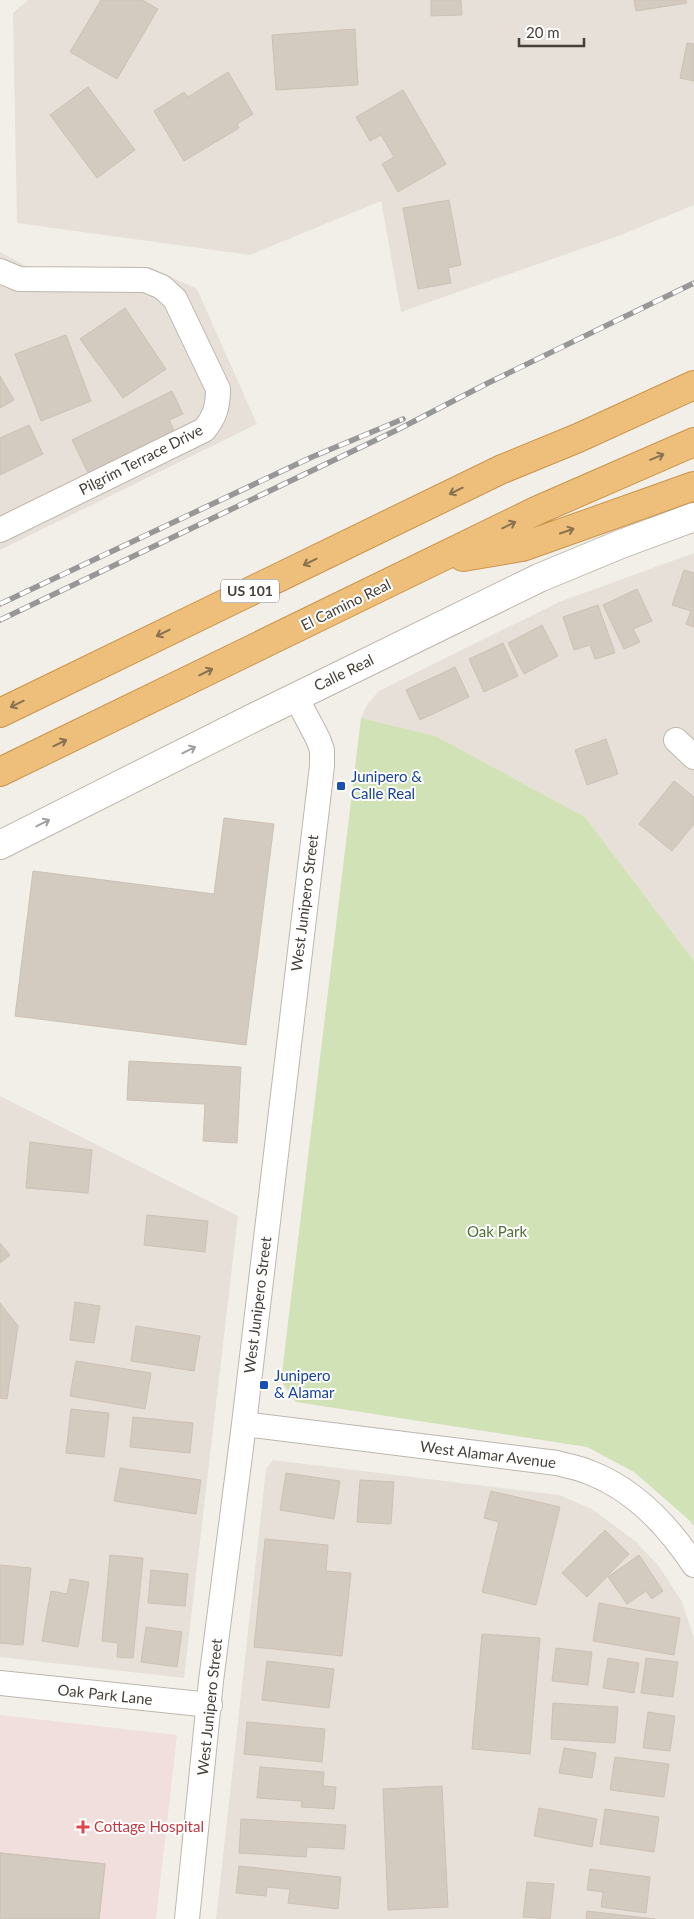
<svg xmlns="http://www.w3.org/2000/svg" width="694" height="1919" viewBox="0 0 694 1919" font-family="Lato,sans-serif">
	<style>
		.residential { fill: #e6e0d8 }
		.medical { fill: #f1dfde }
		.green { fill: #d1e2b7 }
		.building { fill: #d3cac0; stroke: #cdc1b4 }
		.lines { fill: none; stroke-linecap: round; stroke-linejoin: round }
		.minor-casing { stroke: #bdb6ad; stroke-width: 26 }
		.tertiary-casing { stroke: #bdb6ad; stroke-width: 30 }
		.motorway-casing { stroke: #cb944b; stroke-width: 30 }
		.minor { stroke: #fff; stroke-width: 24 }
		.tertiary { stroke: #fff; stroke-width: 28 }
		.motorway { stroke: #edbf7a; stroke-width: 28 }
		.rail-casing { stroke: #979797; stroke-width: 5.5 }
		.rail { stroke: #fff; stroke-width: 4; stroke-dasharray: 11; stroke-linecap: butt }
		.oneway { stroke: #887252 }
		.oneway2 { stroke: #a29f9c }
		.transit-dot { fill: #1a4fb4; stroke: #fff; stroke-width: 2 }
		.health-dot { fill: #e0444e; stroke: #fff; stroke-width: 2 }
		.labels { text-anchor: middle; stroke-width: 4; stroke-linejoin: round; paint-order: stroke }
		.shield { fill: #fff; stroke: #7d7974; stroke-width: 1 }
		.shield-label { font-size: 14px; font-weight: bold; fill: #453f38 }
		.street-label { font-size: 15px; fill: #453f38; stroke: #fff }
		.transit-label { font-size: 15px; fill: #164399; stroke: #fff; text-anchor: start }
		.park-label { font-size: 15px; fill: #4e7032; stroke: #fff }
		.health-label { font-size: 15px; fill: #be3a42; stroke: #fff; text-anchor: start }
	</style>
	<rect width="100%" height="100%" fill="#f2efe9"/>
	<path class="residential" d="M 28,0 L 694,0 L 694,205 L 621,235 L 401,312 L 381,201 L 250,255 L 17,223 L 13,13 Z
		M 0,252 L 30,268 L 150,267 L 197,289 L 257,424 L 0,550 Z
		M 694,553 L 694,961 L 585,817 L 436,736 L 361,718 L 367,705 L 379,691 L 559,602 Z
		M 0,1096 L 238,1216 L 184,1678 L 0,1657 Z
		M 273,1460 L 559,1495 L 592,1509 L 635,1541 L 658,1565 L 682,1602 L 694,1638 L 694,1919 L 216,1919 L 266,1469 Z"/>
	<path class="medical" d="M 0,1715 L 177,1735 L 156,1919 L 0,1919 Z"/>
	<path class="green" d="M 361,718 L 436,736 L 585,817 L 694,961 L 694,1526 L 689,1520 L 634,1472 L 587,1447 L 296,1402 L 281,1381 Z"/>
	<path class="building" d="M 101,0 L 142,0 L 158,9 L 117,79 L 70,52 Z
		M 431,0 L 461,0 L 462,15 L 431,16 Z
		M 634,0 L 686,0 L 687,3 L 636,11 Z
		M 355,29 L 358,85 L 276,90 L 272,35 Z
		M 687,43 L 694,44 L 694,81 L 680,78 Z
		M 228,72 L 253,114 L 237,124 L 239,128 L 184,161 L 154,111 L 184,92 L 188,97 Z
		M 88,87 L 135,150 L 97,178 L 50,115 Z
		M 403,90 L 446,164 L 398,192 L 382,164 L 394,157 L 381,135 L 370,141 L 356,117 Z
		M 449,200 L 461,265 L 448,268 L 451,283 L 418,289 L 403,208 Z
		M 125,308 L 166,369 L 123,398 L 80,339 Z
		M 66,335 L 91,401 L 41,421 L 15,354 Z
		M 0,376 L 14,400 L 0,408 Z
		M 172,391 L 183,414 L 169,420 L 175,432 L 89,475 L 72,440 Z
		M 29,425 L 43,454 L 0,475 L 0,438 Z
		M 684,570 L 694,573 L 694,627 L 686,624 L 691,611 L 672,605 Z
		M 637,589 L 652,621 L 633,629 L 640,642 L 624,649 L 603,605 Z
		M 598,605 L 615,653 L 595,659 L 590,645 L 574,650 L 563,617 Z
		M 542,625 L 558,656 L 524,674 L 508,643 Z
		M 503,643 L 518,676 L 484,692 L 469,659 Z
		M 455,667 L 469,697 L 420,720 L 406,690 Z
		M 606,739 L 618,774 L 587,785 L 575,750 Z
		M 674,781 L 694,797 L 694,824 L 672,851 L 639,824 Z
		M 224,818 L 274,824 L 246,1045 L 15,1016 L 33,871 L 214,894 Z
		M 129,1061 L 241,1067 L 237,1143 L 203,1141 L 205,1104 L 127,1100 Z
		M 30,1142 L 92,1150 L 88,1193 L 26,1188 Z
		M 147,1215 L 208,1221 L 205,1252 L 144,1245 Z
		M 0,1243 L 10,1255 L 0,1263 Z
		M 75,1302 L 100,1306 L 94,1343 L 70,1340 Z
		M 0,1303 L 18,1326 L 7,1399 L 0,1398 Z
		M 136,1326 L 200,1336 L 194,1371 L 131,1361 Z
		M 76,1361 L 151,1373 L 145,1409 L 70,1396 Z
		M 71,1409 L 109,1413 L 104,1457 L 66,1453 Z
		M 133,1417 L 193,1423 L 190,1453 L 130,1447 Z
		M 120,1468 L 201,1480 L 196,1514 L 114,1501 Z
		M 286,1473 L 340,1481 L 334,1519 L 280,1510 Z
		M 360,1480 L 394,1482 L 391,1524 L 357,1522 Z
		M 491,1491 L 560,1507 L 536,1605 L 482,1592 L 499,1522 L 484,1518 Z
		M 605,1530 L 629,1554 L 587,1597 L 562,1573 Z
		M 265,1539 L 328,1545 L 326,1571 L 351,1573 L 342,1656 L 254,1647 Z
		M 110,1555 L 143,1558 L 133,1658 L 117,1657 L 118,1643 L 102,1641 Z
		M 639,1555 L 663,1591 L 652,1599 L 646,1591 L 627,1604 L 608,1577 Z
		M 0,1565 L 31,1568 L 23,1645 L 0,1643 Z
		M 151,1570 L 188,1574 L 185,1606 L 148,1603 Z
		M 70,1579 L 89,1582 L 78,1647 L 42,1641 L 51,1591 L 67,1594 Z
		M 599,1603 L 680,1618 L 674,1655 L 593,1641 Z
		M 146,1627 L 182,1632 L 177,1667 L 141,1662 Z
		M 482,1634 L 540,1638 L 530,1754 L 472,1749 Z
		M 556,1648 L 592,1652 L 588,1685 L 552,1681 Z
		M 608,1658 L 639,1663 L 634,1693 L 603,1688 Z
		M 646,1658 L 678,1662 L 673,1697 L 641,1693 Z
		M 267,1661 L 334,1669 L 329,1708 L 262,1700 Z
		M 553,1703 L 618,1707 L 615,1743 L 551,1739 Z
		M 648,1712 L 675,1716 L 670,1751 L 643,1748 Z
		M 247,1722 L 325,1729 L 322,1762 L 244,1754 Z
		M 564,1748 L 596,1753 L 592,1778 L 559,1773 Z
		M 615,1757 L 669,1764 L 664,1797 L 610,1790 Z
		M 260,1767 L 324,1772 L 323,1786 L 336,1787 L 334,1809 L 301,1807 L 302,1801 L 257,1798 Z
		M 442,1786 L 448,1907 L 388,1910 L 383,1789 Z
		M 539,1808 L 597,1819 L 592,1847 L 534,1836 Z
		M 605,1809 L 659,1817 L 654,1852 L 600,1844 Z
		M 241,1819 L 346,1825 L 344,1849 L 307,1847 L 306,1857 L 239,1853 Z
		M 0,1853 L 105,1864 L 99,1919 L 0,1919 Z
		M 0,1853 L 105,1864 L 99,1919 L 0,1919 Z
		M 239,1866 L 341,1877 L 338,1909 L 288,1903 L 290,1889 L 267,1887 L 266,1896 L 236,1893 Z
		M 590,1869 L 650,1877 L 646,1913 L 601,1907 L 603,1892 L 587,1890 Z
		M 527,1882 L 554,1884 L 550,1919 L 523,1917 Z
		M 587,1911 L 655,1919 L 586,1919 Z"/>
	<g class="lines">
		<defs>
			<path id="minor" d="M 0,271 L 19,279 L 145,280 L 162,287 L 175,299 L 218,389 C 218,406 215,417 204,430 L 0,530
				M 676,740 L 694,757
				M 244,1424 L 557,1463 C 568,1466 580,1468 591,1473 C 634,1490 669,1527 694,1565
				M 0,1683 L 210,1705
				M 187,1919 L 211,1681 L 244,1424 L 322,766 L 322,750 L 318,739 L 296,697"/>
			<path id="tertiary" d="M 0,845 L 257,716 L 539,578 L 621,544 L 694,517"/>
			<path id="motorway" d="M 463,557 L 522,547 L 694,486
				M 0,713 L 500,470 L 578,438 L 694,385
				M 0,772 L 538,510 L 694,442"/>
		</defs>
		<use href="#minor" class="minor-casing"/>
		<use href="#tertiary" class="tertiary-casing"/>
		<use href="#motorway" class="motorway-casing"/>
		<use href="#minor" class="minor"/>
		<use href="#tertiary" class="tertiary"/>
		<use href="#motorway" class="motorway"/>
		<defs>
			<path id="rail" d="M 0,604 L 312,457 L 403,419
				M 0,620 L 399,429 L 488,383 L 694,283"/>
		</defs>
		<use href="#rail" class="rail-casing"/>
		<use href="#rail" class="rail"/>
	</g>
	<defs><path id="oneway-shaft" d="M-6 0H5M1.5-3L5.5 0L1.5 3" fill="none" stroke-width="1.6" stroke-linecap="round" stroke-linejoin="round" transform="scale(1.25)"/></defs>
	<g class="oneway">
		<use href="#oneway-shaft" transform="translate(657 457) rotate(-23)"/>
		<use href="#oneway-shaft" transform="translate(456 491) rotate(154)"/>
		<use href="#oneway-shaft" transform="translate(509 525) rotate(-26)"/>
		<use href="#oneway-shaft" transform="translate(567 531) rotate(-19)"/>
		<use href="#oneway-shaft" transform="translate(310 562) rotate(154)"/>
		<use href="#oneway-shaft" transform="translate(163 633) rotate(154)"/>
		<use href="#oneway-shaft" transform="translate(206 672) rotate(-26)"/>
		<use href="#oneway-shaft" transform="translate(17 704) rotate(154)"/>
		<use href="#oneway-shaft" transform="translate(60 743) rotate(-26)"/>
	</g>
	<g class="oneway2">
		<use href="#oneway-shaft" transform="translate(189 750) rotate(-27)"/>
		<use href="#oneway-shaft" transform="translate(43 823) rotate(-27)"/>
	</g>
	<g class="transit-dot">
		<rect x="336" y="781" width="10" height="10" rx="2.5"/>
		<rect x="259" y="1380" width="10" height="10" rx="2.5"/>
	</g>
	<path class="health-dot" d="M80.5 1819.5h5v5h5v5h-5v5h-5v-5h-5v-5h5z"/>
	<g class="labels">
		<rect class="shield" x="221" y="579.5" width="58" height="23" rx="4"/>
		<g class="shield-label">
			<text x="250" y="596">US 101</text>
		</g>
		<g class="street-label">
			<text transform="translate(141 460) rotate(-27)" y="5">Pilgrim Terrace Drive</text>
			<text transform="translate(346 605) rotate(-26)" y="5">El Camino Real</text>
			<text transform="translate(344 673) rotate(-26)" y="5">Calle Real</text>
			<text transform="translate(305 903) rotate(-83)" y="5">West Junipero Street</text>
			<text transform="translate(258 1305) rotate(-83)" y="5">West Junipero Street</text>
			<text transform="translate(488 1455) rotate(7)" y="5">West Alamar Avenue</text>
			<text transform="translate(105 1695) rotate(6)" y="5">Oak Park Lane</text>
			<text transform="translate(210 1707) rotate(-84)" y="5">West Junipero Street</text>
		</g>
		<g class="transit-label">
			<text x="351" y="782">Junipero &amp;<tspan x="351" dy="17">Calle Real</tspan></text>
			<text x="274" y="1381">Junipero<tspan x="274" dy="17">&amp; Alamar</tspan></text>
		</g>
		<g class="park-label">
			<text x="497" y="1237">Oak Park</text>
		</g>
		<g class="health-label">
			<text x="94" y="1832">Cottage Hospital</text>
		</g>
	</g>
	<path d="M519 38v8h65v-8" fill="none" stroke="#453f38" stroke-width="2.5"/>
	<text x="526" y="38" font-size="15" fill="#453f38" stroke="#ffffff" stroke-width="4" paint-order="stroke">20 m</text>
</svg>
